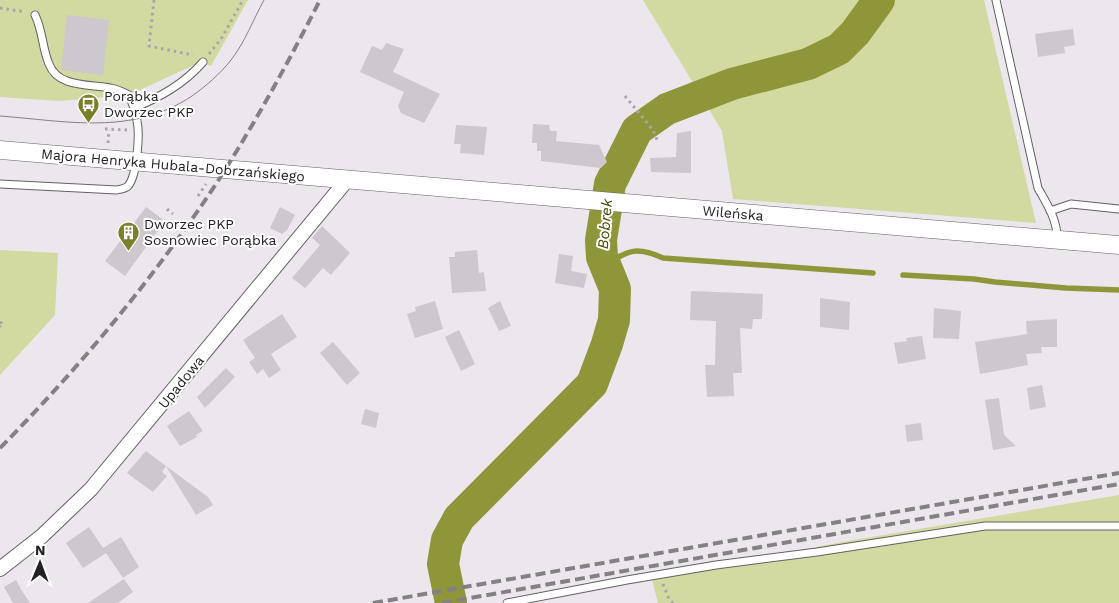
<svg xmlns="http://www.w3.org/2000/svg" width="1119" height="603" viewBox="0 0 1119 603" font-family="'Work Sans',sans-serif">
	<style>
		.green { fill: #d2d9a1 }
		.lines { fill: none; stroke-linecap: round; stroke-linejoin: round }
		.stream { stroke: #8f963a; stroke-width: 5.5 }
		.river { stroke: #8f963a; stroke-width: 32 }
		.building { fill: #ccc8cd }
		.service-casing { stroke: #646165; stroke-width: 9 }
		.minor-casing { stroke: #646165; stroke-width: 16 }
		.tertiary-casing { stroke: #646165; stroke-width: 19 }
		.path { stroke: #a8a5a9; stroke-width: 3; stroke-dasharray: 2.5 4; stroke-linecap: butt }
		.service { stroke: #fff; stroke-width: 7 }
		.minor { stroke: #fff; stroke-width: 14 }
		.tertiary { stroke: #fff; stroke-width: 18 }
		.tram { stroke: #848184; stroke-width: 1 }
		.rail { stroke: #848184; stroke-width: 4; stroke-dasharray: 10 5; stroke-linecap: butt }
		.labels { text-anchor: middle; stroke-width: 4; stroke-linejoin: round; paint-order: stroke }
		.poi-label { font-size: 14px; fill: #222022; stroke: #fff; text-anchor: start }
		.street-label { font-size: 14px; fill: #222022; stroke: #fff }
		.water-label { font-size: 15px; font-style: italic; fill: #484c04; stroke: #fff }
	</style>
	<rect width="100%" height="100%" fill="#ebe7ec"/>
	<path class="green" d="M 0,0 L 248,0 L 211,66 L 198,61 L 196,64 L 129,95 L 59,101 L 0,97 Z
		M 643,0 L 984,0 L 1036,223 L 733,199 L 722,131 Z
		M 0,250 L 58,253 L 55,315 L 0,375 Z
		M 1119,495 L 1119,603 L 658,603 L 652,580 L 842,542 Z"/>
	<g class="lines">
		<path class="stream" d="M 605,265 C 629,250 636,246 663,258 L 873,273
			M 903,275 L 974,279 L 995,282 L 1066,288 L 1119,290"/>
		<path class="river" d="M 451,603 L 443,564 L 447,540 L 459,518 L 592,384 L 607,344 L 614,320 L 615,289 L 602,257 L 601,240 L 610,184 L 637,130 L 667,109 L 732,84 L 808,64 L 839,49 L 855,33 L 879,0"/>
	</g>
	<path class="building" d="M 67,15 L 109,20 L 103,75 L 61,70 Z
		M 1073,29 L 1075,45 L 1064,47 L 1065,53 L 1038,57 L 1035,34 Z
		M 386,43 L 404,49 L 393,72 L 440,94 L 424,123 L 401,113 L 398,106 L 404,92 L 360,72 L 372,46 L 382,50 Z
		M 533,124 L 549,125 L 550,131 L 557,131 L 556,141 L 599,145 L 607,162 L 601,168 L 541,161 L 541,151 L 537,151 L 537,143 L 532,143 Z
		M 456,125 L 487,127 L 484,155 L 460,153 L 461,144 L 454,144 Z
		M 691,131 L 691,173 L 651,172 L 650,158 L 676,157 L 677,133 Z
		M 146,207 L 165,221 L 125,276 L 105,261 Z
		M 280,207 L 295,215 L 287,230 L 282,234 L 270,228 Z
		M 322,226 L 350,253 L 331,275 L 323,268 L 305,288 L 292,278 L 320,245 L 312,238 Z
		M 477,250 L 479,273 L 484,272 L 486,291 L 452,293 L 449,257 L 455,257 L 455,252 Z
		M 559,254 L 573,256 L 571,271 L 587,274 L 584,288 L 555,283 Z
		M 691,291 L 763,294 L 762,319 L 753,319 L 752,329 L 740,328 L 742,373 L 733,373 L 734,396 L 707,397 L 705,365 L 715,365 L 716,321 L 690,320 Z
		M 820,298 L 850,302 L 849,330 L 820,327 Z
		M 435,301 L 443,329 L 415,338 L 407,314 L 416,311 L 415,307 Z
		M 500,301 L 511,326 L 499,331 L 488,308 Z
		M 934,308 L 961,311 L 959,339 L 933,338 Z
		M 282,314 L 297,337 L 271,354 L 281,370 L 269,378 L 263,369 L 257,374 L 249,362 L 255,358 L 243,340 Z
		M 1057,319 L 1057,347 L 1041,347 L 1042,353 L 1026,354 L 1028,365 L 980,374 L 975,342 L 1027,334 L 1026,321 Z
		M 459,330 L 475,364 L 461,371 L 445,337 Z
		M 922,336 L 926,359 L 898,364 L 894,343 L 907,341 L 906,338 Z
		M 333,342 L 360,373 L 347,385 L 320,353 Z
		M 226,368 L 235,377 L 205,408 L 197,397 Z
		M 1042,385 L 1046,407 L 1030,410 L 1027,388 Z
		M 999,398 L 1004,435 L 1016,446 L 993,450 L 985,400 Z
		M 365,409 L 379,413 L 376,428 L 361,424 Z
		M 189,411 L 203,431 L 196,435 L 197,437 L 180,446 L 167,426 Z
		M 921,423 L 923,440 L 907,442 L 905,425 Z
		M 146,451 L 166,466 L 162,472 L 167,476 L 153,492 L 127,473 Z
		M 166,466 L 208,497 L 213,505 L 196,515 Z
		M 89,527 L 103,548 L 121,537 L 139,567 L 123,578 L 106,553 L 83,568 L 66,543 Z
		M 124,579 L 133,592 L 118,603 L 88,603 Z
		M 16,580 L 22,591 L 30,603 L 13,603 L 4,587 Z"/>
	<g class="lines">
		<defs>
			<path id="service" d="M 996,0 L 1038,188 C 1047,204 1058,221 1057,240
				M 134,108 C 160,97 184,84 203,62
				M 0,184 L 117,190 C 121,189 125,189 128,186 C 137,176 140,134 137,121 C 136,111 132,103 129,95 C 123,92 117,89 110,88 C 90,84 58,88 49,64 C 42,48 43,31 35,15
				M 1050,211 L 1071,204 L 1119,209
				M 507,603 L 627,580 L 716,565 L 817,552 L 985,526 L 1119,526"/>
			<path id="minor" d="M 0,569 L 42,536 L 91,489 L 347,180"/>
			<path id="tertiary" d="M 0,150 L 1119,245"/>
		</defs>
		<use href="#service" class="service-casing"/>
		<use href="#minor" class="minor-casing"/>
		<use href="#tertiary" class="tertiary-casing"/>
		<path class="path" d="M 154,0 L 149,46 L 193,55
			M 0,8 L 25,12
			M 209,54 L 221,39 L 243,0
			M 625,96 L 653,130 L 658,142
			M 105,117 L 125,115
			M 105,129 L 128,130
			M 108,143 L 109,130
			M 198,196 L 206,184
			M 167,209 L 173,214
			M 0,322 L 3,324 L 0,327
			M 663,584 L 669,599 L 673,603"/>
		<use href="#service" class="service"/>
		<use href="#minor" class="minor"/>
		<use href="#tertiary" class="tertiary"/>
		<path class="tram" d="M 0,116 C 67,121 132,136 192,96 C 206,86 220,74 231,60 C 245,42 253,20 264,0"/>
		<path class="rail" d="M 0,448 C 80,367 153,279 216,184 C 254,125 288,63 320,0
			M 373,603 L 1119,473
			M 442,603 L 1119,484"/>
	</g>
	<defs>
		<symbol id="bus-pin" viewBox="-11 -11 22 30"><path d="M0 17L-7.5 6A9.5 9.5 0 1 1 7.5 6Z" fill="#79802b" stroke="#fff"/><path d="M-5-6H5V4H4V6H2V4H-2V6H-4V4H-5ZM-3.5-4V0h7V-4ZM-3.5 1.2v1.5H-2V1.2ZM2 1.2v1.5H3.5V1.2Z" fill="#fff"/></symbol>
		<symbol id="building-pin" viewBox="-11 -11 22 30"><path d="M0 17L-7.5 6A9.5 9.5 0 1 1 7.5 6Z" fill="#79802b" stroke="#fff"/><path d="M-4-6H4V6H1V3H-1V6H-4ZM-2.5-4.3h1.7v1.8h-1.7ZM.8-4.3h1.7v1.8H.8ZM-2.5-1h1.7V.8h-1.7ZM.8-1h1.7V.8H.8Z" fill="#fff"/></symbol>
	</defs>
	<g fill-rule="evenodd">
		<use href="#bus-pin" x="76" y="92" width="25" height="34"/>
		<use href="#building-pin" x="116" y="220" width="25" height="34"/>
	</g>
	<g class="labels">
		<g class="poi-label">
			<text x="104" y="101">Porąbka<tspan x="104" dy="16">Dworzec PKP</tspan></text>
			<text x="144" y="229">Dworzec PKP<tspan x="144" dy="16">Sosnowiec Porąbka</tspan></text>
		</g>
		<g class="street-label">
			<text transform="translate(173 165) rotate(5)" y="5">Majora Henryka Hubala-Dobrzańskiego</text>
			<text transform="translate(733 213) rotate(5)" y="5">Wileńska</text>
			<text transform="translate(181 382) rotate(-51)" y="5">Upadowa</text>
		</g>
		<g class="water-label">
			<text transform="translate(605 224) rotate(-85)" y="5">Bobrek</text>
		</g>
	</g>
	<g transform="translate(40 563) rotate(1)" stroke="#ffffff" stroke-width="4" paint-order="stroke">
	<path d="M0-4L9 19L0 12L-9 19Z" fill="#222022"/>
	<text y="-8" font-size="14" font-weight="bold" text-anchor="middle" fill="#222022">N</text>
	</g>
</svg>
